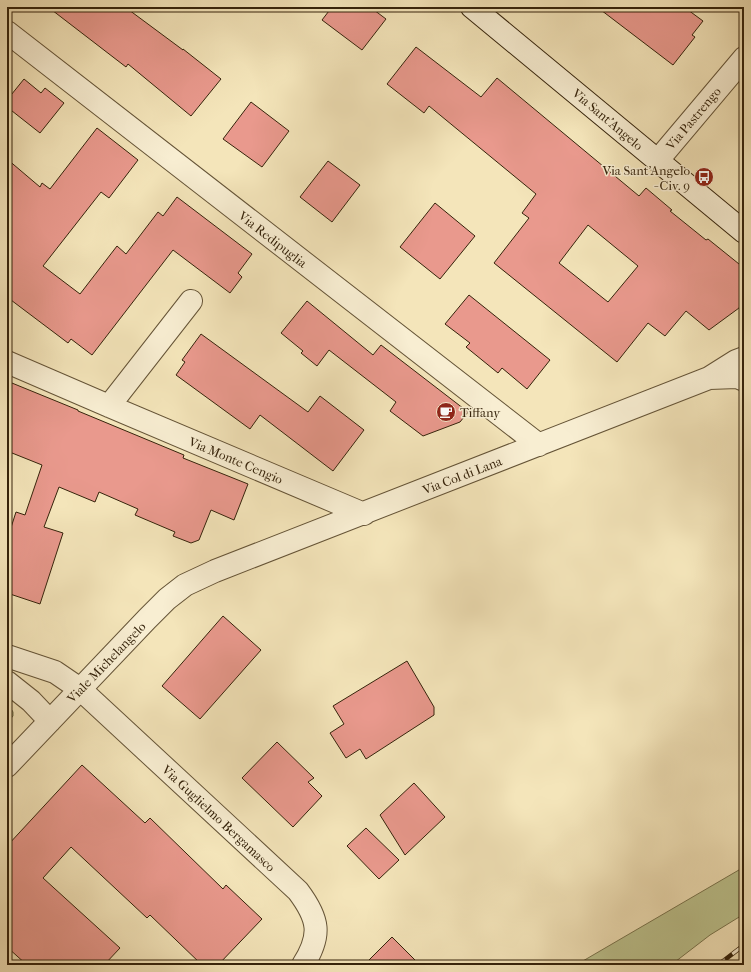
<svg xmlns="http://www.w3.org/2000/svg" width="751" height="972" viewBox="0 0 751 972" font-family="'IM FELL French Canon',serif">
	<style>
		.green { fill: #bdc48f; stroke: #79744d }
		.building { fill: #e9998d; stroke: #35230b; fill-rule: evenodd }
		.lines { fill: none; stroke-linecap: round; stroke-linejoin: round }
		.street-casing { stroke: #655437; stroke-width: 24 }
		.secondary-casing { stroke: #35230b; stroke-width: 24 }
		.street { stroke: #f8eed2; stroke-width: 22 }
		.secondary { stroke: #f8eed2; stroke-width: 22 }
		.rail-casing { stroke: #35230b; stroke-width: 4.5 }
		.rail { stroke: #f8eed2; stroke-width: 3; stroke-dasharray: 9; stroke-linecap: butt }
		.labels { text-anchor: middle; stroke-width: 3; stroke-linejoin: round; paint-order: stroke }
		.street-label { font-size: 13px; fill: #35230b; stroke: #f8eed2 }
		.poi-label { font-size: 13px; fill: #35230b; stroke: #f8eed2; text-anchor: end }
	</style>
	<rect width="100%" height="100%" fill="#f4e5ba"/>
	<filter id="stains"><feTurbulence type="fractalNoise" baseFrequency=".005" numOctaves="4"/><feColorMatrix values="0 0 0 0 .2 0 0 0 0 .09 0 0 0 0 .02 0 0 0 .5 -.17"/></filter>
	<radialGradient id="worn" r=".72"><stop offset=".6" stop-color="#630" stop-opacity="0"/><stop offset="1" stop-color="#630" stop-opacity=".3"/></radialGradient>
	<path class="green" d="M 7,702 L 13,712 L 13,716 L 7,723 Z
		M 744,867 L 744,914 L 710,935 L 671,965 L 576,965 Z"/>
	<path class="building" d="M 48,7 L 125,7 L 183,50 L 183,49 L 221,79 L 191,116 L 128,64 L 126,67 Z
		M 332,7 L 370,7 L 386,19 L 362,50 L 322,20 Z
		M 597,7 L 684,7 L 703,21 L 692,35 L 695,37 L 673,65 Z
		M 416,47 L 481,97 L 497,78 L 639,196 L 646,188 L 672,210 L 670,211 L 706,240 L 708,239 L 744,268 L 744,299 L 739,308 L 709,330 L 686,311 L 665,336 L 648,323 L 617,362 L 494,263 L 529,218 L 522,213 L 536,194 L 429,106 L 424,113 L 387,84 ZM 588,225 L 638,266 L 608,302 L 559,263 Z
		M 24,79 L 41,93 L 45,88 L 64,103 L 40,133 L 7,107 L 7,100 Z
		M 251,102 L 289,131 L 262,167 L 223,139 Z
		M 97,128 L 138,160 L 109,198 L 101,192 L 43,266 L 80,294 L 117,246 L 126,254 L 158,212 L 163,216 L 177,197 L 252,254 L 238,273 L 242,277 L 230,293 L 173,250 L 92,355 L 71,339 L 68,343 L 7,297 L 7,159 L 40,187 L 42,183 L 50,189 Z
		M 328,161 L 360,185 L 332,222 L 300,197 Z
		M 435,203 L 475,236 L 440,279 L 400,247 Z
		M 469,295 L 550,360 L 527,389 L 502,368 L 498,373 L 466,347 L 470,343 L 445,324 Z
		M 307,301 L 373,355 L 381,345 L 468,412 L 460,422 L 423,436 L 390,411 L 396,402 L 329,350 L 317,366 L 301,353 L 303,351 L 281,333 Z
		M 201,334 L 308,412 L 320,396 L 364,430 L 333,471 L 260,415 L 250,429 L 176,375 L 185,362 L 182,360 Z
		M 7,381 L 78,410 L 78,411 L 184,455 L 183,458 L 248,484 L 234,520 L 211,510 L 199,540 L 191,543 L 173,536 L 175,532 L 135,515 L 138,509 L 99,492 L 95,502 L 59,487 L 44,527 L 63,533 L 40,604 L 7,593 L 7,540 L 16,512 L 25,515 L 42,465 L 7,451 Z
		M 223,616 L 261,650 L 200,719 L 162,686 Z
		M 407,661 L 434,707 L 434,715 L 366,759 L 360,749 L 346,758 L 330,733 L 344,724 L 333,706 Z
		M 277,742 L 314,778 L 308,782 L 322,796 L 293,827 L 242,778 Z
		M 82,765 L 145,823 L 150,818 L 223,889 L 226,885 L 262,919 L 218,965 L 202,965 L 150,915 L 147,918 L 71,847 L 43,878 L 120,948 L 104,965 L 27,965 L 7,947 L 7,846 Z
		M 414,783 L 445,817 L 405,855 L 380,815 Z
		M 366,828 L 399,860 L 379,879 L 347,846 Z
		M 392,937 L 420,965 L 364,965 Z"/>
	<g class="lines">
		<defs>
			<path id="street" d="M 7,32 L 539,445
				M 658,160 L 744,58
				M 7,362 L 109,406 L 364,514
				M 709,378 L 737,377 L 744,380
				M 109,406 L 191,301
				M 7,656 L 55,672 L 80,689 L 298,891 C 319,919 322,935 303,965
				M 7,682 L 31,701 L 50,721
				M 7,766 L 147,619 L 167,599 L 185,585 L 215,571 L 709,378 L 736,361 L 744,358"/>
			<path id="secondary" d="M 472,7 L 744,232"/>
		</defs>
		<use href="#street" class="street-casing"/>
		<use href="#secondary" class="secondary-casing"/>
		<use href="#street" class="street"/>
		<use href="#secondary" class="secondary"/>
		<defs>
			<path id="rail" d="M 718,965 L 744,945"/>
		</defs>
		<use href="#rail" class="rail-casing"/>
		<use href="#rail" class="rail"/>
	</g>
	<defs>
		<symbol id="bus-disc" viewBox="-11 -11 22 22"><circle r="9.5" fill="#8f2418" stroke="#f8eed2"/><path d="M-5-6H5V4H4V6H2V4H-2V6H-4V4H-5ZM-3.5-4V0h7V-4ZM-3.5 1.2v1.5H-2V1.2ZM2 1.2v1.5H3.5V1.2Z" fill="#fff"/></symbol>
		<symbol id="cafe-disc" viewBox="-11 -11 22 22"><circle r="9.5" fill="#8f2418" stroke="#f8eed2"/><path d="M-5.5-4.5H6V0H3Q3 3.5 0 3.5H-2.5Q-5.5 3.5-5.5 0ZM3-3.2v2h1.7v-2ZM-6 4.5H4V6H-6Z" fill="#fff"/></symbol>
	</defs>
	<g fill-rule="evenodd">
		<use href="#bus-disc" x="693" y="166" width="22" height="22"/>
		<use href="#cafe-disc" x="435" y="401" width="22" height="22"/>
	</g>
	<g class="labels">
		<g class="street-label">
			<text transform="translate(693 118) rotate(-50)" y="5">Via Pastrengo</text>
			<text transform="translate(608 119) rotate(40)" y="5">Via Sant'Angelo</text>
			<text transform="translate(273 239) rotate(38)" y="5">Via Redipuglia</text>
			<text transform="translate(236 460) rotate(23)" y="5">Via Monte Cengio</text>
			<text transform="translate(462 475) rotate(-21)" y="5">Via Col di Lana</text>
			<text transform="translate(106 662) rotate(-46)" y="5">Viale Michelangelo</text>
			<text transform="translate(219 818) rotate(43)" y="5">Via Guglielmo Bergamasco</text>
		</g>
		<g class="poi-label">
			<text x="690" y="175">Via Sant'Angelo<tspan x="690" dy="15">- Civ. 9</tspan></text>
			<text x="460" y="417" text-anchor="start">Tiffany</text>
		</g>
	</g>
	<rect width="751" height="972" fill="none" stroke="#f4e5ba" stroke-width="24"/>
	<rect x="8" y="8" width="735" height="956" fill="none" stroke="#35230b" stroke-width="2"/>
	<rect x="12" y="12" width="727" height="948" fill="none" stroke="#35230b"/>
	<rect width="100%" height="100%" filter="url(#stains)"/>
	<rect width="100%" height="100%" fill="url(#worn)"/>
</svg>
